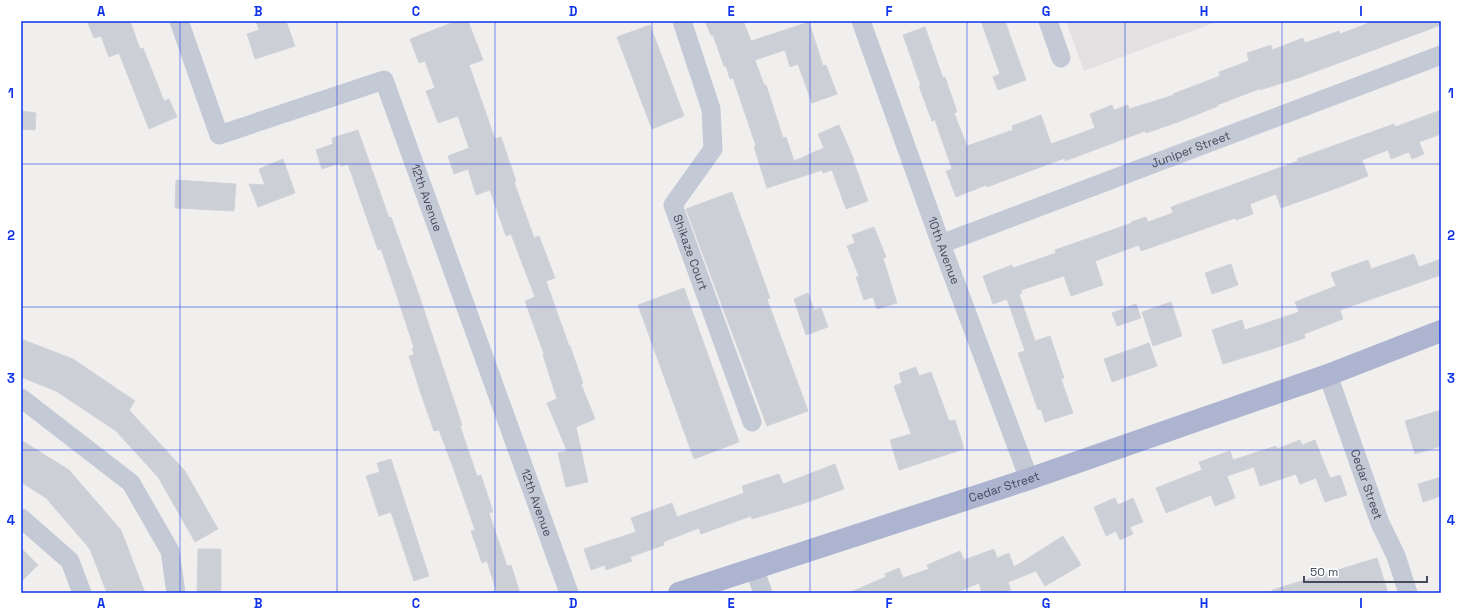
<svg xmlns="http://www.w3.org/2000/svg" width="1462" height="614" viewBox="0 0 1462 614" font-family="'Space Grotesk',sans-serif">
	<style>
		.education { fill: #e2e0e0 }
		.building { fill: #cdcfd6; stroke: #d2d2da }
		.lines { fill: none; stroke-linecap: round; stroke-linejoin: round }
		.minor { stroke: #c4c9d6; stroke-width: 19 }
		.major { stroke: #acb4cf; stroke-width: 22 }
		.grid { fill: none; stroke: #0e33eb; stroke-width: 1; stroke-opacity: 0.55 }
		.labels { text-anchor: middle; stroke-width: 3.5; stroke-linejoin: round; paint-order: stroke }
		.street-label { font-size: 12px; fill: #454b5d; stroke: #fff }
		.neatline { fill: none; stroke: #0e33eb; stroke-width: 1.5 }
		.grid-label { font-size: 13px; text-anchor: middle; font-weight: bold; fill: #0e33eb }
	</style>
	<rect width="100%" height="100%" fill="#f1efee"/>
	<path class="education" d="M 1066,21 L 1219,21 L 1084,71 Z"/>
	<path class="building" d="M 87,21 L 130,21 L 140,49 L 143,48 L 164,101 L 169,99 L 177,117 L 149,129 L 119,53 L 109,57 L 101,36 L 94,38 Z
		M 256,21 L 286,21 L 295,46 L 255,59 L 247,34 L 259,30 Z
		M 457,21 L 468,21 L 483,60 L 469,65 L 495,139 L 501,137 L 516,181 L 514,182 L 534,238 L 539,236 L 555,278 L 546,281 L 569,346 L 570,346 L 583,383 L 581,384 L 595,419 L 576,427 L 588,482 L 566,487 L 558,453 L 567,451 L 547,403 L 557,399 L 543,355 L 544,354 L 525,301 L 535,297 L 511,234 L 506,236 L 490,190 L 476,195 L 468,169 L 454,174 L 448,156 L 469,148 L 458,116 L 438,123 L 426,91 L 435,88 L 425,61 L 419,63 L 410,39 Z
		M 705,21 L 745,21 L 744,23 L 751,41 L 809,22 L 823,66 L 826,65 L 837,94 L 812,103 L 798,64 L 790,67 L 785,50 L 755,60 L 764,85 L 766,85 L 783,138 L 786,137 L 794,161 L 824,148 L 818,134 L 839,125 L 854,160 L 853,160 L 868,201 L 846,209 L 832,170 L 823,173 L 822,170 L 767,188 L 754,147 L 756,146 L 733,78 L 730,79 L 726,66 L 724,66 L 713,35 L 711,35 Z
		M 981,21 L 1005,21 L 1026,80 L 998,90 L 993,77 L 1000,74 Z
		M 1374,21 L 1441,21 L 1441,25 L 1298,78 L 1260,90 L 1259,89 L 1217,105 L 1218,106 L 1178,122 L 1146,133 L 1145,131 L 1065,161 L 1065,158 L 987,187 L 986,185 L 956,197 L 946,171 L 952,169 L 935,120 L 932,121 L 919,86 L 921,86 L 903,35 L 925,27 L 943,78 L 945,77 L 957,112 L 954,113 L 967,146 L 1013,130 L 1012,126 L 1041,115 L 1051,144 L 1095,128 L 1090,114 L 1112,105 L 1114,110 L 1128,105 L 1129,109 L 1174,95 L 1173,94 L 1220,76 L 1219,72 L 1249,61 L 1247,53 L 1271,45 L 1272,50 L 1303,38 L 1305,43 L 1339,31 L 1340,34 Z
		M 650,25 L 684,116 L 652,129 L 617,37 Z
		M 1441,110 L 1441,134 L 1419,142 L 1424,154 L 1412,159 L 1409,152 L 1391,159 L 1388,150 L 1362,160 L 1368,176 L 1337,188 L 1281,208 L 1276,194 L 1250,204 L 1253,214 L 1236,220 L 1235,218 L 1141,251 L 1139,245 L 1095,261 L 1103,285 L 1071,296 L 1064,276 L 1021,290 L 1022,293 L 1019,294 L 1035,341 L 1050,336 L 1064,378 L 1061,379 L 1073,413 L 1045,422 L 1041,409 L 1038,410 L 1018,353 L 1025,351 L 1007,299 L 993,304 L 983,276 L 1012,265 L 1013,268 L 1056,253 L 1055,250 L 1132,223 L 1131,222 L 1146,217 L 1148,222 L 1173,213 L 1171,207 L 1298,161 L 1297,159 L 1316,152 L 1394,124 L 1395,127 Z
		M 21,111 L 36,113 L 35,130 L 21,129 Z
		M 358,130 L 389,218 L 391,217 L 419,295 L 462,425 L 460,426 L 477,476 L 481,475 L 493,512 L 489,513 L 507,566 L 511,565 L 520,593 L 497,593 L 487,561 L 482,563 L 471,531 L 475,530 L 453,467 L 439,430 L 434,431 L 421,394 L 409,356 L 414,355 L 412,349 L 414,348 L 399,302 L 381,249 L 378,250 L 348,164 L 341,166 L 340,163 L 322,169 L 316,150 L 333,144 L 332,138 Z
		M 283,159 L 295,193 L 258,207 L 249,184 L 265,185 L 259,169 Z
		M 176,180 L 236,184 L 234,211 L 175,208 Z
		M 732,192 L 770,298 L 767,299 L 808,411 L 767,426 L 686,209 Z
		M 874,227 L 886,257 L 883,258 L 897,303 L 877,309 L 873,297 L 864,300 L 856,277 L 859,276 L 847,246 L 855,243 L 852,235 Z
		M 1414,254 L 1419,267 L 1441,259 L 1441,275 L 1340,310 L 1343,319 L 1304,334 L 1305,338 L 1272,349 L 1223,364 L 1212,330 L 1242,320 L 1245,330 L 1299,312 L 1295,302 L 1336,286 L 1331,273 L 1368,260 L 1371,269 Z
		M 1231,264 L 1238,285 L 1212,294 L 1205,273 Z
		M 684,288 L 739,442 L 694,459 L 638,305 Z
		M 808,293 L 814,310 L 821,308 L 828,327 L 806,335 L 794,299 Z
		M 1171,302 L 1182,336 L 1153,346 L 1142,312 Z
		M 1136,304 L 1141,318 L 1117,326 L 1112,313 Z
		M 21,339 L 73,359 L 135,401 L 129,410 L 185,471 L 218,529 L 195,542 L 158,477 L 116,431 L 56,391 L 21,377 Z
		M 1149,343 L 1157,366 L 1112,382 L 1104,359 Z
		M 916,367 L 919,376 L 931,372 L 949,421 L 955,420 L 964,449 L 899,470 L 890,440 L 911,434 L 894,386 L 902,383 L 899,373 Z
		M 1441,410 L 1441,446 L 1415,454 L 1405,421 Z
		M 21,440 L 69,470 L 121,530 L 145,593 L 107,593 L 90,549 L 46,498 L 21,482 Z
		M 1300,440 L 1302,445 L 1315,440 L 1330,478 L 1340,475 L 1347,495 L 1325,502 L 1316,478 L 1300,484 L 1296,474 L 1260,486 L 1254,467 L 1227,476 L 1235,498 L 1215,506 L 1211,495 L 1166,513 L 1156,488 L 1202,470 L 1199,462 L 1230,451 L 1233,460 L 1276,446 L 1277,449 Z
		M 391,459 L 429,576 L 414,581 L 391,512 L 379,516 L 366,476 L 380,472 L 377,463 Z
		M 835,464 L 844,489 L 802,504 L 752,519 L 751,516 L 701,534 L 699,528 L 663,542 L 664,545 L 630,557 L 632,561 L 606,570 L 605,565 L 591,570 L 584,549 L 636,532 L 631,518 L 672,503 L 677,517 L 744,493 L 742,486 L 779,474 L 783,484 Z
		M 1441,477 L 1441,496 L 1423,502 L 1418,484 Z
		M 1115,498 L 1118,505 L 1133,498 L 1143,522 L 1130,527 L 1133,534 L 1120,540 L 1116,531 L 1106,536 L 1094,507 Z
		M 1063,536 L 1081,565 L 1045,586 L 1036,571 L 1008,582 L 1011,590 L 1002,593 L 982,593 L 979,583 L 955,593 L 848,593 L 886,577 L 885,574 L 899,568 L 903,578 L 929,569 L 927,565 L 960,551 L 964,560 L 994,549 L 997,558 L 1009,553 L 1014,567 Z
		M 21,548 L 38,565 L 21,582 Z
		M 198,549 L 221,549 L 221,593 L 197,593 Z
		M 1377,558 L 1388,593 L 1273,593 L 1272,590 Z"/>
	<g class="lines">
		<g class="minor">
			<path id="s1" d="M 179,21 L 219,135 L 384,80 L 569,593"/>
			<path id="s2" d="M 682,21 L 711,109 L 713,149 L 673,205 L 752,422"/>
			<path id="s3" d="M 861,21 L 941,244 L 1029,479"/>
			<path d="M 1048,21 L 1061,58"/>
			<path id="s4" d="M 941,244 L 1441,55"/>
			<path id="s5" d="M 1328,375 L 1380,523 L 1396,556 L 1408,593"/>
			<path d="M 21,398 L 131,483 L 170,551 L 176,593"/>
			<path d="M 21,518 L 70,561 L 82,593"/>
			<path d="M 754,568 L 763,593"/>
		</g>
		<path class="major" id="s6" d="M 679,593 L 1029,479 L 1328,375 L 1441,331"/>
	</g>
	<path class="grid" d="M 180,21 L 180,593M 337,21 L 337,593M 495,21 L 495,593M 652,21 L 652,593M 810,21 L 810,593M 967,21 L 967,593M 1125,21 L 1125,593M 1282,21 L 1282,593M 21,164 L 1441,164M 21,307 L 1441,307M 21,450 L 1441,450"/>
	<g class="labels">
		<g class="street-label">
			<text dy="4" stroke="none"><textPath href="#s4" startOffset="267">Juniper Street</textPath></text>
			<text dy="4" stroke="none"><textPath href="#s1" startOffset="420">12th Avenue</textPath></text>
			<text dy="4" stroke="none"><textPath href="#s3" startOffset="244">10th Avenue</textPath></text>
			<text dy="4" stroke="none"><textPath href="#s2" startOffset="252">Shikaze Court</textPath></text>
			<text dy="4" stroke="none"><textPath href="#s5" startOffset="116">Cedar Street</textPath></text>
			<text dy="4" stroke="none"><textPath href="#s6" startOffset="342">Cedar Street</textPath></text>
			<text dy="4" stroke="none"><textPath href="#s1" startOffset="744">12th Avenue</textPath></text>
		</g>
	</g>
	<rect width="1462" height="614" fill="none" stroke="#ffffff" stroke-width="44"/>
	<path d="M1304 576v6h123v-6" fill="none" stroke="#454b5d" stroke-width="2"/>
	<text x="1310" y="576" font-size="12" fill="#454b5d" stroke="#ffffff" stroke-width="3" paint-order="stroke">50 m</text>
	<rect x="22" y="22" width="1418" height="570" class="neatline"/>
	<g class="grid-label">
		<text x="101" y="16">A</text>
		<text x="258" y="16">B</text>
		<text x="416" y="16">C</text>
		<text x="573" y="16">D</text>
		<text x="731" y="16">E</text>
		<text x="889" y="16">F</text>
		<text x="1046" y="16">G</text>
		<text x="1204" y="16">H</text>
		<text x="1361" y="16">I</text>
		<text x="11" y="98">1</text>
		<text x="1451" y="98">1</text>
		<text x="11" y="240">2</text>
		<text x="1451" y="240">2</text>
		<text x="11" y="383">3</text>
		<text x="1451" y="383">3</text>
		<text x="11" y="525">4</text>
		<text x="1451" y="525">4</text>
		<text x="101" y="608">A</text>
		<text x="258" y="608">B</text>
		<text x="416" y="608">C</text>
		<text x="573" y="608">D</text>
		<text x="731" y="608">E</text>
		<text x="889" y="608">F</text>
		<text x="1046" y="608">G</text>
		<text x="1204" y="608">H</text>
		<text x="1361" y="608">I</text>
	</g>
</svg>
